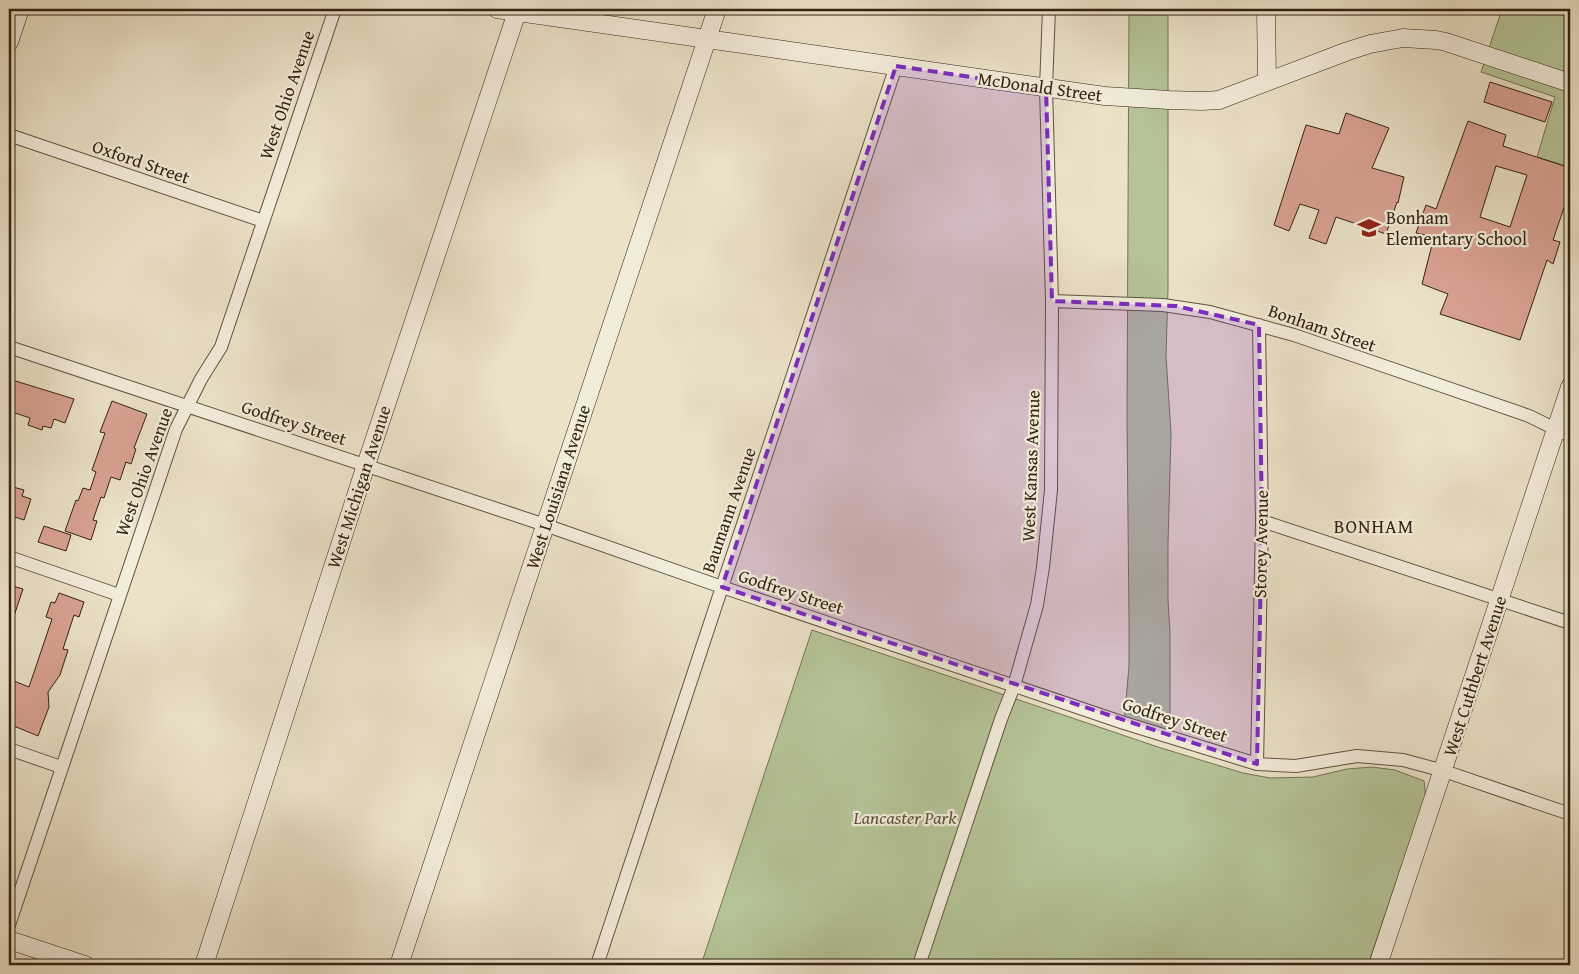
<svg xmlns="http://www.w3.org/2000/svg" width="1579" height="974" viewBox="0 0 1579 974" font-family="'Gentium Book Plus',serif">
	<style>
		.green { fill: #b5c498; stroke: #747454 }
		.building { fill: #d9a292; stroke: #322311; fill-rule: evenodd }
		.lines { fill: none; stroke-linecap: round; stroke-linejoin: round }
		.street-casing { stroke: #60533f; stroke-width: 14 }
		.secondary-casing { stroke: #322311; stroke-width: 19 }
		.street { stroke: #f2ecdb; stroke-width: 12 }
		.secondary { stroke: #f2ecdb; stroke-width: 18 }
		.marked { fill: #7b2cbf; fill-opacity: 0.2; stroke: #7b2cbf; stroke-width: 4; stroke-dasharray: 10 6; stroke-linejoin: round }
		.labels { text-anchor: middle; stroke-width: 4.5; stroke-linejoin: round; paint-order: stroke }
		.street-label { font-size: 18px; fill: #322311; stroke: #f2ecdb }
		.poi-label { font-size: 18px; fill: #322311; stroke: #f2ecdb; text-anchor: start }
		.park-label { font-size: 18px; font-style: italic; fill: #59533a; stroke: #f2ecdb }
		.neighbourhood-label { font-size: 19px; letter-spacing: 1px; fill: #322311; stroke: #f2ecdb }
	</style>
	<rect width="100%" height="100%" fill="#ebe2c8"/>
	<filter id="stains"><feTurbulence type="fractalNoise" baseFrequency=".004" numOctaves="4"/><feColorMatrix values="0 0 0 0 .2 0 0 0 0 .09 0 0 0 0 .02 0 0 0 .5 -.17"/></filter>
	<radialGradient id="worn" r=".72"><stop offset=".6" stop-color="#630" stop-opacity="0"/><stop offset="1" stop-color="#630" stop-opacity=".3"/></radialGradient>
	<path class="green" d="M 1129,9 L 1168,9 L 1168,289 L 1166,356 L 1171,433 L 1168,544 L 1168,600 L 1170,632 L 1170,735 L 1124,723 L 1129,666 L 1129,621 L 1127,418 Z
		M 1502,9 L 1570,9 L 1570,167 L 1537,157 L 1555,97 L 1481,72 Z
		M 812,630 L 1158,747 L 1243,773 L 1270,778 L 1313,777 L 1347,769 L 1372,767 L 1395,770 L 1424,781 L 1425,789 L 1425,797 L 1368,965 L 701,965 Z"/>
	<path class="building" d="M 1490,82 L 1552,102 L 1545,122 L 1484,102 Z
		M 1346,113 L 1389,128 L 1372,168 L 1404,177 L 1398,203 L 1397,202 L 1386,234 L 1336,217 L 1326,244 L 1309,238 L 1319,210 L 1300,204 L 1289,231 L 1274,225 L 1306,125 L 1339,134 Z
		M 1468,121 L 1506,135 L 1503,146 L 1570,168 L 1570,190 L 1553,240 L 1560,242 L 1553,264 L 1547,260 L 1520,340 L 1440,314 L 1448,294 L 1422,284 L 1434,237 L 1416,233 L 1426,205 L 1436,209 ZM 1496,166 L 1527,175 L 1510,227 L 1480,217 Z
		M 9,379 L 74,399 L 65,423 L 54,419 L 51,428 L 43,426 L 42,430 L 28,425 L 30,418 L 9,411 Z
		M 112,401 L 147,414 L 134,448 L 136,449 L 131,464 L 126,462 L 120,480 L 111,477 L 104,498 L 101,497 L 93,520 L 97,521 L 91,540 L 65,531 L 76,500 L 78,501 L 83,488 L 90,490 L 96,472 L 92,470 L 105,433 L 100,432 Z
		M 13,487 L 24,490 L 22,496 L 31,499 L 24,520 L 9,515 L 9,490 L 12,491 Z
		M 44,526 L 71,535 L 66,551 L 38,542 Z
		M 9,585 L 23,589 L 11,625 L 9,624 Z
		M 59,593 L 84,602 L 79,617 L 74,615 L 63,649 L 68,650 L 60,675 L 48,692 L 49,707 L 38,736 L 9,724 L 9,679 L 29,687 L 52,619 L 46,617 L 51,602 L 55,603 Z"/>
	<g class="lines">
		<defs>
			<path id="street" d="M 9,135 L 263,221
				M 1052,301 L 1163,305 L 1210,312 L 1294,335 L 1529,416 L 1570,436
				M 9,347 L 545,525 L 722,587 L 1124,723 L 1257,764 L 1296,766 L 1357,756 L 1403,760 L 1444,771 L 1570,814
				M 1262,521 L 1570,623
				M 9,557 L 119,595
				M 9,749 L 61,767
				M 1257,764 L 1262,521 L 1259,325
				M 9,925 L 176,429 L 201,379 L 221,347 L 335,9
				M 597,965 L 722,587 L 896,66
				M 919,965 L 1001,719 L 1014,686 L 1037,605 L 1043,567 L 1051,490 L 1052,301 L 1046,88 L 1049,9"/>
			<path id="secondary" d="M 497,9 L 1105,96 L 1169,100 L 1202,101 L 1219,100 L 1348,51 L 1370,44 L 1403,38 L 1436,40 L 1446,42 L 1570,83
				M 1266,9 L 1267,82
				M 9,42 L 20,9
				M 9,940 L 85,965
				M 204,965 L 366,465 L 518,9
				M 399,965 L 717,9
				M 1378,965 L 1570,387"/>
		</defs>
		<use href="#street" class="street-casing"/>
		<use href="#secondary" class="secondary-casing"/>
		<use href="#street" class="street"/>
		<use href="#secondary" class="secondary"/>
	</g>
	<path class="marked" d="M 896,66 L 1046,88 L 1052,301 L 1176,306 L 1259,325 L 1262,521 L 1257,764 L 722,587 Z"/>
	<defs>
		<symbol id="school-bare" viewBox="-9 -9 18 18"><path d="M0-5L7-2L0 1L-7-2ZM-4 1L0 2.5L4 1V4Q0 6-4 4Z" fill="#8f2418" stroke="#f2ecdb" stroke-width="2.5" paint-order="stroke"/></symbol>
	</defs>
	<g fill-rule="evenodd">
		<use href="#school-bare" x="1353" y="212" width="32" height="32"/>
	</g>
	<g class="labels">
		<g class="street-label">
			<text transform="translate(1040 87) rotate(8)" y="6">McDonald Street</text>
			<text transform="translate(287 95) rotate(-71)" y="6">West Ohio Avenue</text>
			<text transform="translate(141 162) rotate(19)" y="6">Oxford Street</text>
			<text transform="translate(1322 328) rotate(19)" y="6">Bonham Street</text>
			<text transform="translate(294 423) rotate(18)" y="6">Godfrey Street</text>
			<text transform="translate(1031 466) rotate(-88)" y="6">West Kansas Avenue</text>
			<text transform="translate(144 472) rotate(-70)" y="6">West Ohio Avenue</text>
			<text transform="translate(359 487) rotate(-72)" y="6">West Michigan Avenue</text>
			<text transform="translate(558 487) rotate(-72)" y="6">West Louisiana Avenue</text>
			<text transform="translate(729 510) rotate(-71)" y="6">Baumann Avenue</text>
			<text transform="translate(1261 544) rotate(-89)" y="6">Storey Avenue</text>
			<text transform="translate(791 592) rotate(18)" y="6">Godfrey Street</text>
			<text transform="translate(1475 676) rotate(-72)" y="6">West Cuthbert Avenue</text>
			<text transform="translate(1175 720) rotate(18)" y="6">Godfrey Street</text>
		</g>
		<g class="poi-label">
			<text x="1386" y="224">Bonham<tspan x="1386" dy="21">Elementary School</tspan></text>
		</g>
		<g class="park-label">
			<text x="905" y="824">Lancaster Park</text>
		</g>
		<g class="neighbourhood-label">
			<text x="1374" y="533">BONHAM</text>
		</g>
	</g>
	<rect width="1579" height="974" fill="none" stroke="#ebe2c8" stroke-width="30"/>
	<rect x="10" y="10" width="1559" height="954" fill="none" stroke="#322311" stroke-width="2.5"/>
	<rect x="15" y="15" width="1549" height="944" fill="none" stroke="#322311"/>
	<rect width="100%" height="100%" filter="url(#stains)"/>
	<rect width="100%" height="100%" fill="url(#worn)"/>
</svg>
